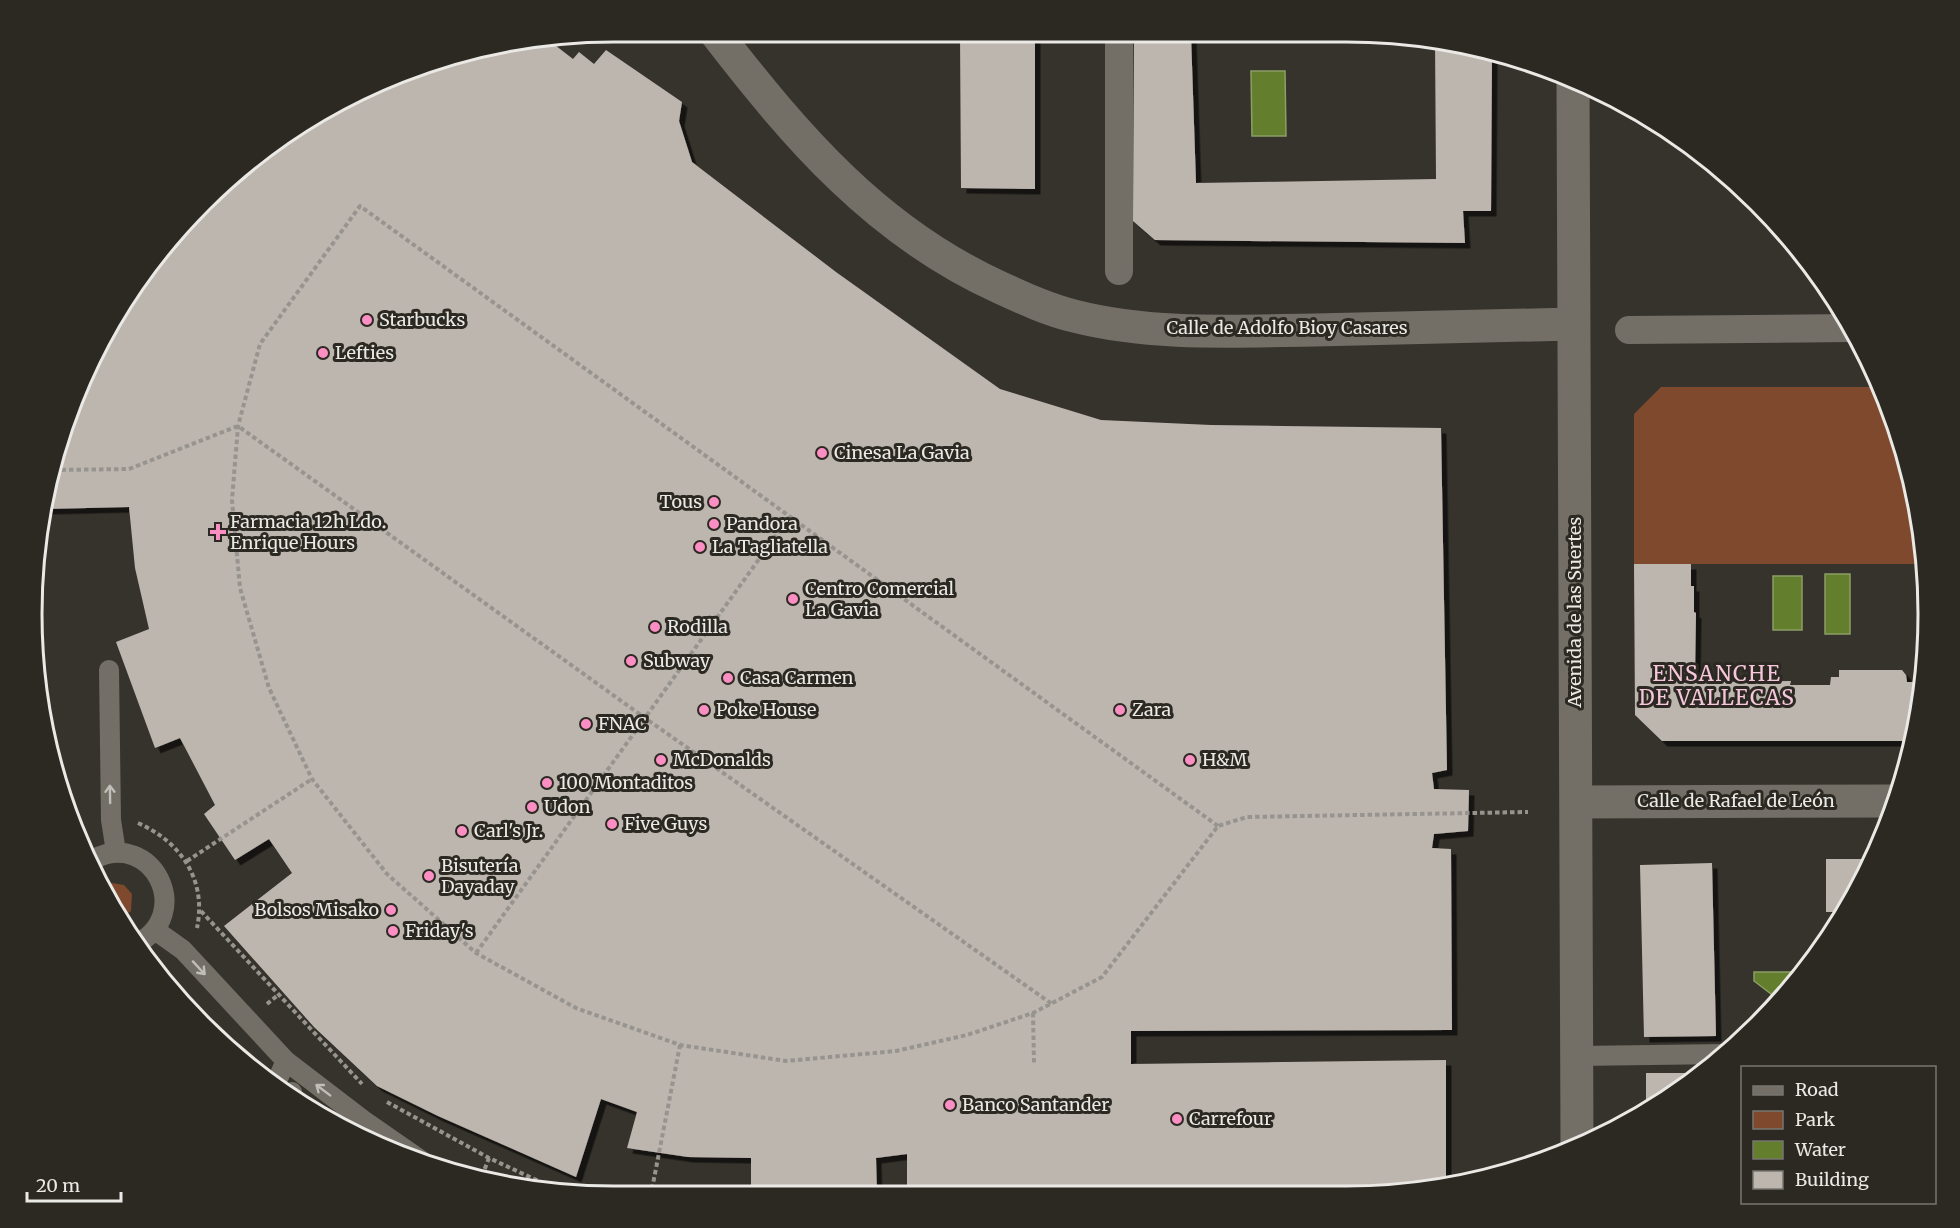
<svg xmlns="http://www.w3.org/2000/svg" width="1960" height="1228" viewBox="0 0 1960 1228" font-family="Merriweather,serif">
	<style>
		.green { fill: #7e492c }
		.water { fill: #637f2d; stroke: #8c9f64; stroke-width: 1.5 }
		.building { fill: #bdb6af; filter: url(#shadow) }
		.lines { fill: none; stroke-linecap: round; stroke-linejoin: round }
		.path { stroke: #97948f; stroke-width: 4; stroke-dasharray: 4.5 3; stroke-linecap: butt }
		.service { stroke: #736f67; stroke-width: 20 }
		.pedestrian { stroke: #736f67; stroke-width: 28 }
		.minor { stroke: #736f67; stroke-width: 33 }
		.secondary { stroke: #736f67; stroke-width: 33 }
		.oneway { stroke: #c1beb9 }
		.poi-dot { fill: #fb8fc4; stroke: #2b2922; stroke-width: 2 }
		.labels { text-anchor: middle; stroke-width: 6; stroke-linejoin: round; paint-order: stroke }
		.poi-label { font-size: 18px; fill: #ebe9e5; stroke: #2b2922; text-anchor: start }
		.street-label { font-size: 18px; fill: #ebe9e5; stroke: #2b2922 }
		.quarter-label { font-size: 21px; letter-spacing: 1.5px; fill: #f6c7dc; stroke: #2b2922 }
		.rim { fill: none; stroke: #ebe9e5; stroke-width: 3 }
	</style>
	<defs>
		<filter id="shadow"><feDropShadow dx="5.5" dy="5.5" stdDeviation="0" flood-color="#0009"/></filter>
	</defs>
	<rect width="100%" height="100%" fill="#36332c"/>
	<path class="green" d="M 1661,387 L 1879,387 C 1903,440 1923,506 1924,564 L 1634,564 L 1634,414 Z
		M 112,883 L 124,885 L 132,894 L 131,911 L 121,919 L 106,885 Z"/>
	<path class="water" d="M 1251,71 L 1285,71 L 1286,136 L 1252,136 Z
		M 1825,574 L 1850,574 L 1850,634 L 1825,634 Z
		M 1773,576 L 1802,576 L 1802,630 L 1773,630 Z
		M 1754,972 L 1805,972 L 1779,1000 L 1754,981 Z"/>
	<path class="building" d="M 960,34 L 1035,34 L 1035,189 L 961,188 Z
		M 1134,35 L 1191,35 L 1196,183 L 1436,179 L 1435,40 L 1492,55 L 1491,211 L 1463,211 L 1465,243 L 1155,240 L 1133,221 Z
		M 551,42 L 573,59 L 579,52 L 594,64 L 606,50 L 682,102 L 679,121 L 692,162 L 836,272 L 1000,389 L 1101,420 L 1211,425 L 1441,428 L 1447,770 L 1432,773 L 1434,789 L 1469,790 L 1468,831 L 1434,834 L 1432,848 L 1451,849 L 1452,1030 L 1131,1031 L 1131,1064 L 1446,1060 L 1446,1185 L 1384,1195 L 907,1193 L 907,1154 L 876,1158 L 877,1193 L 751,1192 L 751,1158 L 688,1157 L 627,1148 L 637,1112 L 601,1099 L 576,1177 L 438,1116 L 377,1086 L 314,1027 L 224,926 L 292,873 L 269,839 L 235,860 L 204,814 L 215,805 L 180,738 L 155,748 L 116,642 L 149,629 L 135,568 L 129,507 L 46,509 L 63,426 L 152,259 L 290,130 L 427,62 Z
		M 1634,564 L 1691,564 L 1691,586 L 1694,586 L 1694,612 L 1696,613 L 1695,675 L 1707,676 L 1707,682 L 1791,681 L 1790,685 L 1830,685 L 1831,677 L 1839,677 L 1839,670 L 1902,670 L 1906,675 L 1907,682 L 1914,682 L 1917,685 L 1923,679 L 1913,741 L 1662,741 L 1635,715 Z
		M 1918,592 L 1925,592 L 1927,652 L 1926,659 L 1923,659 L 1918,654 Z
		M 1826,859 L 1873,859 L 1843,912 L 1826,912 Z
		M 1712,863 L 1716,1036 L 1644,1037 L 1640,865 Z
		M 1646,1073 L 1698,1073 L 1646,1108 Z"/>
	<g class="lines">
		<path class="path" d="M 54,470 L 129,469 L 238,426 L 645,718 L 1052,1004
			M 138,823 C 181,842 207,880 197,928
			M 1218,826 L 360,206 L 260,344 L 238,426 L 232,500 L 240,588 L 269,688 L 312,779 L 387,874 L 476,953 L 576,1008 L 680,1045 L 786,1061 L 896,1051 L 967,1035 L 1033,1013 L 1102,977 L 1218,826 L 1247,817 L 1528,812
			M 187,861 L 312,779
			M 201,911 L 362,1084
			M 476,953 L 790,516
			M 267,1004 L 278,995
			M 1033,1013 L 1034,1063
			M 387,1102 L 489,1158 L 562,1192
			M 482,1176 L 489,1158
			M 652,1189 L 680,1045
			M 607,1192 L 628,1187 L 660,1192"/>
		<path class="service" d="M 109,670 L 111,820 L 116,852
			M 94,859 C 153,829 195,915 136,944
			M 155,930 L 183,950 L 286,1061 L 363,1120 L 422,1161
			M 1577,1056 L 1726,1054
			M 275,1085 L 286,1061
			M 291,1094 L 292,1092"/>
		<path class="pedestrian" d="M 1119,271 L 1119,35
			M 1629,330 L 1853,328"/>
		<path class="minor" d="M 715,32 C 796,137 877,232 1001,288 C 1025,299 1049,310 1074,316 C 1152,336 1235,331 1315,330 C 1401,328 1487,326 1573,324
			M 1577,802 L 1895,801"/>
		<path class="secondary" d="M 1573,78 L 1577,1146"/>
	</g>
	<defs><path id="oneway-shaft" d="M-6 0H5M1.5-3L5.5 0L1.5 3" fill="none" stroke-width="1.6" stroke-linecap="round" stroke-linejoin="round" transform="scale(1.5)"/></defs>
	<g class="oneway">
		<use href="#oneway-shaft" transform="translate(110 794) rotate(-91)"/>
		<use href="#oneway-shaft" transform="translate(199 968) rotate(47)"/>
		<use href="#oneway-shaft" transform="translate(323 1090) rotate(-143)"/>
	</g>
	<g class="poi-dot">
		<circle cx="367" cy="320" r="6"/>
		<circle cx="323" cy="353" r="6"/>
		<circle cx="822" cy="453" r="6"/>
		<circle cx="714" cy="502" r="6"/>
		<circle cx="714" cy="524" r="6"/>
		<path d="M215 523h6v6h6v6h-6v6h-6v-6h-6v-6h6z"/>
		<circle cx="700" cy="547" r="6"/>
		<circle cx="793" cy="599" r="6"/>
		<circle cx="655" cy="627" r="6"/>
		<circle cx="631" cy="661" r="6"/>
		<circle cx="728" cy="678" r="6"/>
		<circle cx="704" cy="710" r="6"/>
		<circle cx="1120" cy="710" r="6"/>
		<circle cx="586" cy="724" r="6"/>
		<circle cx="661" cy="760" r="6"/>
		<circle cx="1190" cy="760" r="6"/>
		<circle cx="547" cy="783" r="6"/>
		<circle cx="532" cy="807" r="6"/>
		<circle cx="612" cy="824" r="6"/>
		<circle cx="462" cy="831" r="6"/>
		<circle cx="429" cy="876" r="6"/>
		<circle cx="391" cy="910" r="6"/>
		<circle cx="393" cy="931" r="6"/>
		<circle cx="950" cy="1105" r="6"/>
		<circle cx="1177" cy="1119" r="6"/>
	</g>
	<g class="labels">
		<g class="poi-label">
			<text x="379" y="326">Starbucks</text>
			<text x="335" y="359">Lefties</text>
			<text x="834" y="459">Cinesa La Gavia</text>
			<text x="702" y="508" text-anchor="end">Tous</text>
			<text x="230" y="528">Farmacia 12h Ldo.<tspan x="230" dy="21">Enrique Hours</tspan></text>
			<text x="726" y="530">Pandora</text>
			<text x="712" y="553">La Tagliatella</text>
			<text x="805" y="595">Centro Comercial<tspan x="805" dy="21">La Gavia</tspan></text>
			<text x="667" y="633">Rodilla</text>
			<text x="643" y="667">Subway</text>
			<text x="740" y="684">Casa Carmen</text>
			<text x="716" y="716">Poke House</text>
			<text x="1132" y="716">Zara</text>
			<text x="598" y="730">FNAC</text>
			<text x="673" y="766">McDonalds</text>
			<text x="1202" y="766">H&amp;M</text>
			<text x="559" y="789">100 Montaditos</text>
			<text x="544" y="813">Udon</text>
			<text x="624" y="830">Five Guys</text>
			<text x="474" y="837">Carl's Jr.</text>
			<text x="441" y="872">Bisutería<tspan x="441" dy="21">Dayaday</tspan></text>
			<text x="379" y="916" text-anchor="end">Bolsos Misako</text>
			<text x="405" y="937">Friday's</text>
			<text x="962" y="1111">Banco Santander</text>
			<text x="1189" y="1125">Carrefour</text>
		</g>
		<g class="street-label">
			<text x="1287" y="334">Calle de Adolfo Bioy Casares</text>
			<text transform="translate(1575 612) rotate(-90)" y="6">Avenida de las Suertes</text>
			<text x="1736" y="807">Calle de Rafael de León</text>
		</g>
		<g class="quarter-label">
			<text x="1717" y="681">ENSANCHE<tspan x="1717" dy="24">DE VALLECAS</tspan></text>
		</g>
	</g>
	<path d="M0 0H1960V1228H0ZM614 42H1346A572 572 0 0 1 1918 614V614A572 572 0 0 1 1346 1186H614A572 572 0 0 1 42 614V614A572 572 0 0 1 614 42Z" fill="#2b2922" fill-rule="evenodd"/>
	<path class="rim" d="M614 42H1346A572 572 0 0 1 1918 614V614A572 572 0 0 1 1346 1186H614A572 572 0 0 1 42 614V614A572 572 0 0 1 614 42Z"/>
	<rect x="1741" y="1066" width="195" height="138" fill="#2b2922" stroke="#787670" stroke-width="1.5"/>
	<rect x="1753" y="1086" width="30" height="9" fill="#736f67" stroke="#787670" stroke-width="1.5"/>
	<text x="1795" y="1096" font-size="18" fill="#ebe9e5">Road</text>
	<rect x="1753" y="1111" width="30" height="18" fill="#7e492c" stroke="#787670" stroke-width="1.5"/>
	<text x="1795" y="1126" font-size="18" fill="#ebe9e5">Park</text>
	<rect x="1753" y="1141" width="30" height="18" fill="#637f2d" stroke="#787670" stroke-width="1.5"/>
	<text x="1795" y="1156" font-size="18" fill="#ebe9e5">Water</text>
	<rect x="1753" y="1171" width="30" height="18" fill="#bdb6af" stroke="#787670" stroke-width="1.5"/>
	<text x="1795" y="1186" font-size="18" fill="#ebe9e5">Building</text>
	<path d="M27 1192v9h94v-9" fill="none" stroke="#ebe9e5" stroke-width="3"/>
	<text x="36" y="1192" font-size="18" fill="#ebe9e5" stroke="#2b2922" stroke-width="4.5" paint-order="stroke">20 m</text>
</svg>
